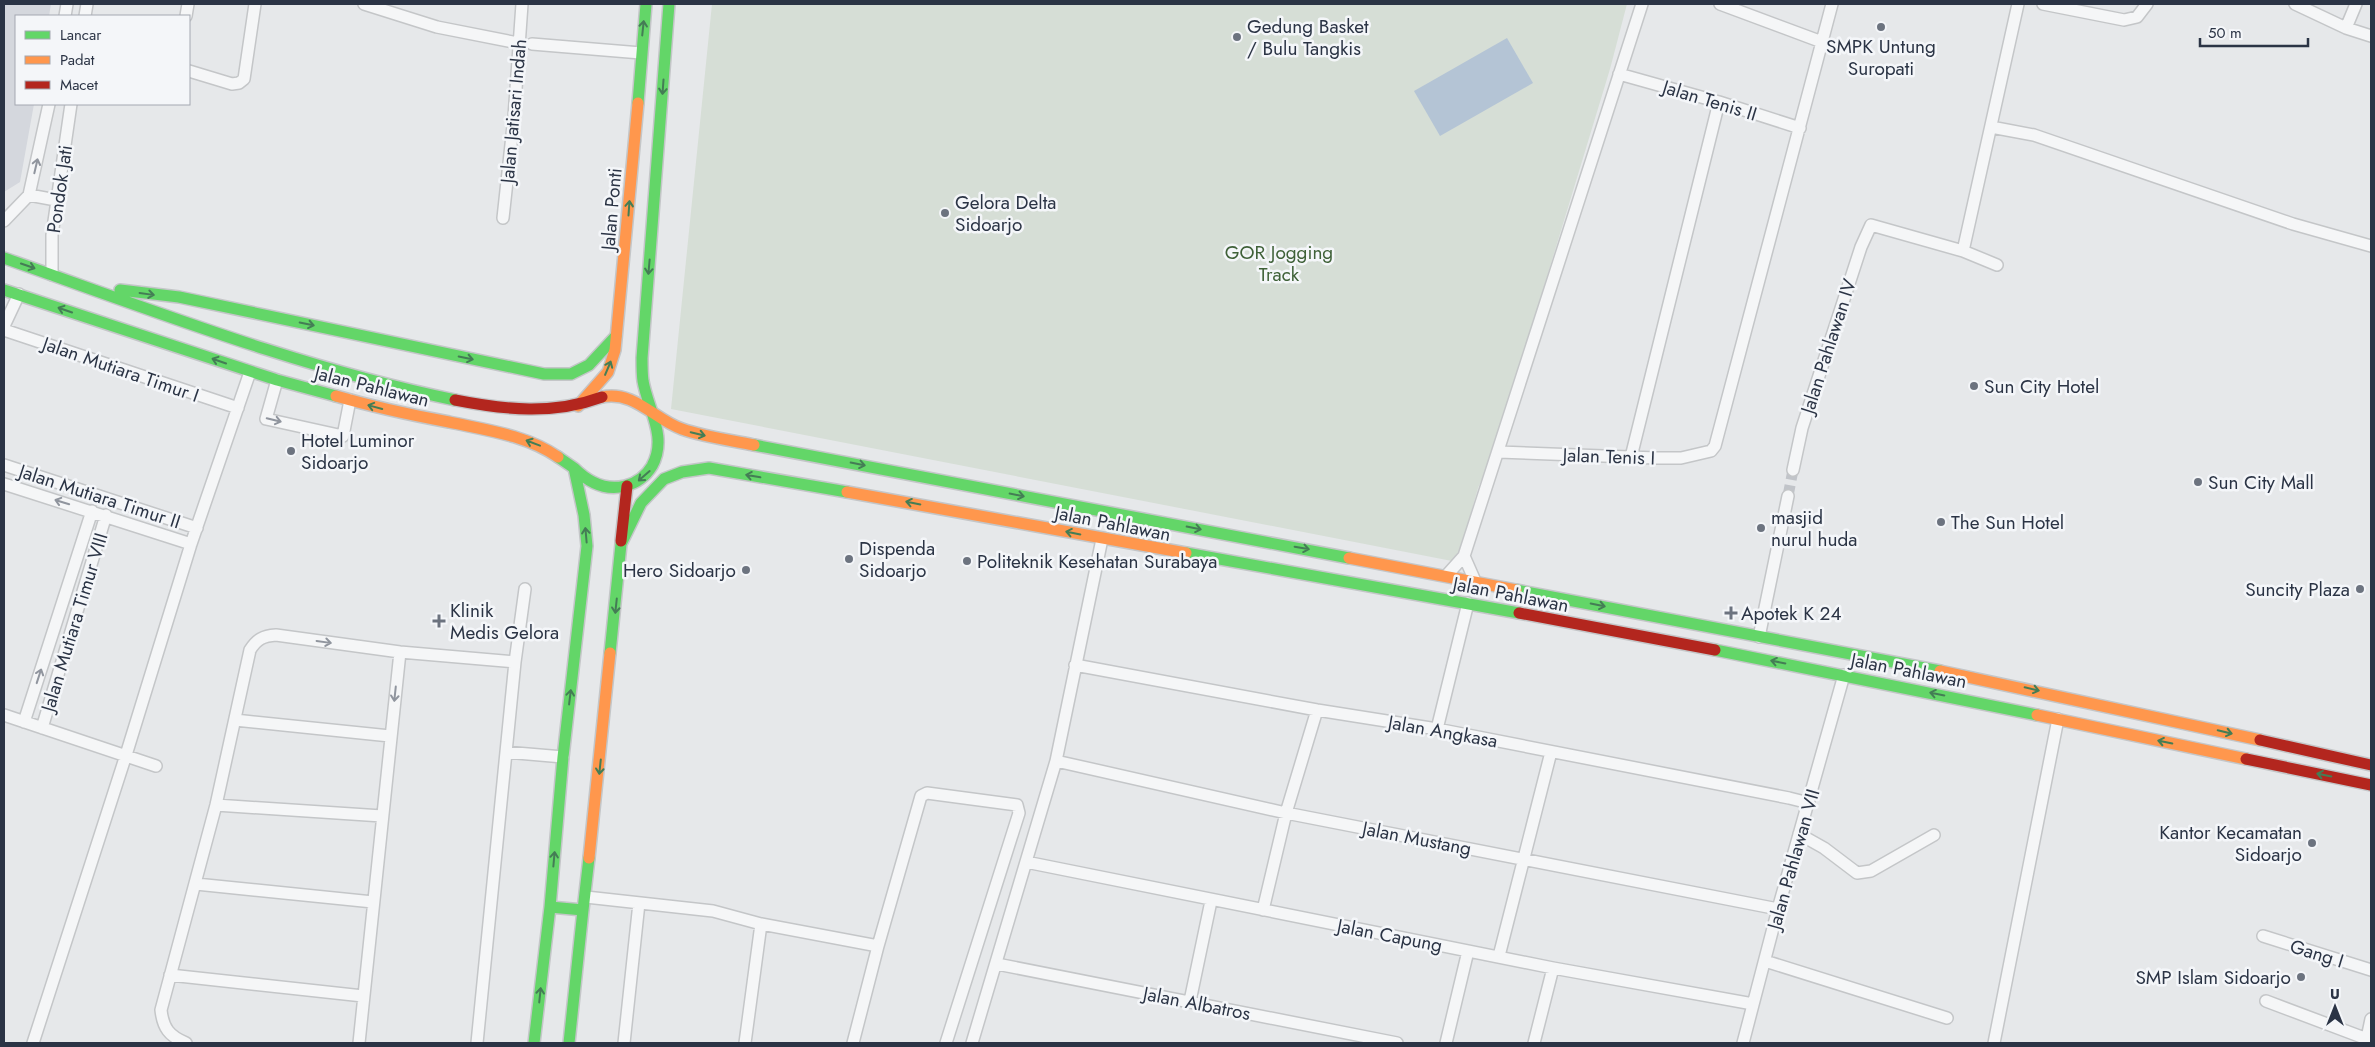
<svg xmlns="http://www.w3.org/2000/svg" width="2375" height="1047" viewBox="0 0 2375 1047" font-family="Jost,sans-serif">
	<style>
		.built { fill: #d4d7dd }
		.green { fill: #d6ded6 }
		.water { fill: #b4c4d5 }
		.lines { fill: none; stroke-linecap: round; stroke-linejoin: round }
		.street-tunnel { stroke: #c1c4c9; stroke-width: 11; stroke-dasharray: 11 5.5; stroke-linecap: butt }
		.street-casing { stroke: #c4c6c8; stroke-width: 14 }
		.fast-casing { stroke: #c4c6c8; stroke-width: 14 }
		.slow-casing { stroke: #c4c6c8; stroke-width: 14 }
		.jam-casing { stroke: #c4c6c8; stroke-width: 14 }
		.street { stroke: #f5f6f7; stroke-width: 11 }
		.fast { stroke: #63d668; stroke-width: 11 }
		.slow { stroke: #ff974d; stroke-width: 11 }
		.jam { stroke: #b3261e; stroke-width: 11 }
		.oneway { stroke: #447d55 }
		.oneway2 { stroke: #90959e }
		.poi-dot { fill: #6c737f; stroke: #f4f6f9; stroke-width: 2 }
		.labels { text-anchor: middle; stroke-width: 5; stroke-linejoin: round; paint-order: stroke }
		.poi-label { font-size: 19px; fill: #2b3445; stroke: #f4f6f9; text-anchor: start }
		.street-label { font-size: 19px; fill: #2b3445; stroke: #f4f6f9 }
		.park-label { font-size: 19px; fill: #3f6138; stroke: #f4f6f9 }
	</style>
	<rect width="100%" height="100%" fill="#e6e8ea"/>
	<path class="built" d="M 4,4 L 51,4 L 49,16 L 16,16 L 16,104 L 34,104 L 20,182 L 4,192 Z"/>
	<path class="green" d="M 712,4 L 1627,4 L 1610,69 L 1495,448 L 1478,488 L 1457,562 L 671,409 Z"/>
	<path class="water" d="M 1507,38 L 1533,83 L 1440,136 L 1414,91 Z"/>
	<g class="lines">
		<path class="street-tunnel" d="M 1788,496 L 1793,470"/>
		<defs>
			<path id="street" d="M 364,4 L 437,27 L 518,43
				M 1720,4 L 1822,42
				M 2043,4 L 2124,20 L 2137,17 L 2147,4
				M 2295,4 L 2346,28 L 2371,36
				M 65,16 L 67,4
				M 85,16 L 87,4
				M 186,16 L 188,4
				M 2346,28 L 2356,4
				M 532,44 L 641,53
				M 189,71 L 232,84 L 239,83 L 244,79 L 255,4
				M 1619,74 L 1719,102 L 1800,128
				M 1991,127 L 2034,135 L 2293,224 L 2371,246
				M 29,195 L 56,200
				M 503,218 L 514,117 L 522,4
				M 4,221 L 29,195 L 49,104
				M 1963,251 L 2018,4
				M 52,275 L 52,235 L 71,104
				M 4,326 L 19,294
				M 4,330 L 238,408
				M 277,380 L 266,419 L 343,436 L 350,400
				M 1499,452 L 1656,458 L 1681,458 L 1711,451 L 1715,446 L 1832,4
				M 1631,457 L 1719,102
				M 4,465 L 197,528
				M 1793,470 L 1802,428 L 1861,247 L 1871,225 L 1963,251 L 1997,265
				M 4,484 L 191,544
				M 1464,556 L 1475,581
				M 1447,575 L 1464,556 L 1642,4
				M 1759,637 L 1788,496
				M 1075,665 L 1317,710 L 1437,729 L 1789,798 L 1809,803
				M 4,715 L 156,766
				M 235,720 L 390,736
				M 24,722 L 92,511
				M 42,728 L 106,515
				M 1437,729 L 1468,603
				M 506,752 L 563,757
				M 1056,761 L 1286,813 L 1778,909
				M 216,805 L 382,816
				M 1799,834 L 1824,848 L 1857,873 L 1871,871 L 1934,835
				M 1026,862 L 1553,968 L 1753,1004
				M 196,884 L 373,902
				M 586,897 L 713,911 L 761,924 L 878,946
				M 1263,910 L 1286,813 L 1317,710
				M 2263,936 L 2371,970
				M 1499,956 L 1551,752
				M 1765,961 L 1947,1018
				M 997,964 L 1397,1043
				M 170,975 L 363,996
				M 1190,1001 L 1211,901
				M 2266,1001 L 2367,1039
				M 33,1043 L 126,755 L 191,544 L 250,372
				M 186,1043 C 169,1036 163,1028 161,1010 L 216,805 L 250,650 C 257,639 263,636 276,635 L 400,652 L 515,662
				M 359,1043 L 400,652
				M 477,1043 L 515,662 L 525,589
				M 624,1043 L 639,903
				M 745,1043 L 761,924
				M 853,1043 L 878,946 L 921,796 L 927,793 L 1017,805 L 1019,813 L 946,1043
				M 972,1043 L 1056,761 L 1102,539
				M 1446,1043 L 1468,951
				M 1534,1043 L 1553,968
				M 1743,1043 L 1778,909 L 1844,675
				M 1994,1043 L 2058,719
				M 2366,1043 L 2371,1019"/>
			<path id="fast" d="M 638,103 L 646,4
				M 4,258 C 152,310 300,368 455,400
				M 4,290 L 277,380 L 336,396
				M 120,290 L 179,297 L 544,374 L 571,374 L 589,365 L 616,336
				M 754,445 L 1349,558
				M 558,457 L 574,468 L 584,515 L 587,546 L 563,757 L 550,907 L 583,910 L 589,858
				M 574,468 C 588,482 605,491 625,486 C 637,483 646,476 652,466 C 668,437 648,410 643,381 C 642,374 642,366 642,358 L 669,4
				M 1186,553 L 1519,613
				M 1516,590 L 1940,671
				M 1715,650 L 2037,715
				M 610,653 L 621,544 L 641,503 L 664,479 L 682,472 L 709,468 L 847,492
				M 534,1043 L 550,907
				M 569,1043 L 583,910"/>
			<path id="slow" d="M 336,396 C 374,407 411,415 449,422 C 486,430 526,435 558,457
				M 602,397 C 634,390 655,420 682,429 C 705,437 730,440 754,445
				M 578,406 L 608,372 L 615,350 L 638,103
				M 847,492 L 1186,553
				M 1349,558 L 1516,590
				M 1940,671 L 2260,740
				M 2037,715 L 2246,759
				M 589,858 L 610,653"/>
			<path id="jam" d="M 455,400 C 506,410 553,415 602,397
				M 621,541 L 627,486
				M 1519,613 L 1715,650
				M 2260,740 L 2371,765
				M 2246,759 L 2371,785"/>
		</defs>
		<use href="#street" class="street-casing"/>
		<use href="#fast" class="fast-casing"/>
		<use href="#slow" class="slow-casing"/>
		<use href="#jam" class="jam-casing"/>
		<use href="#street" class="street"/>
		<use href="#fast" class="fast"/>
		<use href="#slow" class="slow"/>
		<use href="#jam" class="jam"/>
	</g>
	<defs><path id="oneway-shaft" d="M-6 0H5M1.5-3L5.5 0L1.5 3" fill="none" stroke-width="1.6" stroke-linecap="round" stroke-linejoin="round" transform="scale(1.25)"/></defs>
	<g class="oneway">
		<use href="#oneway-shaft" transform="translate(643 28) rotate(-84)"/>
		<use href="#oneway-shaft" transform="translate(663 87) rotate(94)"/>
		<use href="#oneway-shaft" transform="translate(629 208) rotate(-86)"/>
		<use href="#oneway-shaft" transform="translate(28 266) rotate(19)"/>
		<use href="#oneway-shaft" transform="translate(649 267) rotate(95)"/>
		<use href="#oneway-shaft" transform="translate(147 294) rotate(8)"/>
		<use href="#oneway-shaft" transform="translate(65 310) rotate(-161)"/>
		<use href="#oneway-shaft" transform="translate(307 324) rotate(12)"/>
		<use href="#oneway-shaft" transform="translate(466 358) rotate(12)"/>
		<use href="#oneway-shaft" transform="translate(219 361) rotate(-161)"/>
		<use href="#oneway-shaft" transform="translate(608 368) rotate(-67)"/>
		<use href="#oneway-shaft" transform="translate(375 407) rotate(-165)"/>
		<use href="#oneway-shaft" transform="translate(698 434) rotate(13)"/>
		<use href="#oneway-shaft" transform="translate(533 443) rotate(-159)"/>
		<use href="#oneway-shaft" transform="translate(858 464) rotate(11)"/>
		<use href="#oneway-shaft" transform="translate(644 476) rotate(139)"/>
		<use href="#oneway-shaft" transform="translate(753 476) rotate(-170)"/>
		<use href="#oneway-shaft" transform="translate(1017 495) rotate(11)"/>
		<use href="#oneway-shaft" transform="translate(913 503) rotate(-169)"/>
		<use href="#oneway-shaft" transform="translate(1194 528) rotate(11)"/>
		<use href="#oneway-shaft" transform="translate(1073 533) rotate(-169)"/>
		<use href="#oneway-shaft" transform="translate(586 535) rotate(-95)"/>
		<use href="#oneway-shaft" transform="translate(1302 548) rotate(10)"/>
		<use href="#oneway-shaft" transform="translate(1598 605) rotate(12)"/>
		<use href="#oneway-shaft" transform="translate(616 606) rotate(96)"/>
		<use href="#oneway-shaft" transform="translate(1778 662) rotate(-169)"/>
		<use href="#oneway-shaft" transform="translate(2032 689) rotate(13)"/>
		<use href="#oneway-shaft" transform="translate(1937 694) rotate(-169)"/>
		<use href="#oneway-shaft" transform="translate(570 697) rotate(-83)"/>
		<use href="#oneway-shaft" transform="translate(2225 732) rotate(13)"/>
		<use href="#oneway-shaft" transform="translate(2165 742) rotate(-168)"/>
		<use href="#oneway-shaft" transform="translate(600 767) rotate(96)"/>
		<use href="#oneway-shaft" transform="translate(2324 775) rotate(-168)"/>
		<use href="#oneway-shaft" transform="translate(554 859) rotate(-85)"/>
		<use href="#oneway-shaft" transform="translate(540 995) rotate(-84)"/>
	</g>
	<g class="oneway2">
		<use href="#oneway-shaft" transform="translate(36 166) rotate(-77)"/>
		<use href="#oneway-shaft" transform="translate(274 420) rotate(14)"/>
		<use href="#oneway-shaft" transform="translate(62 502) rotate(-163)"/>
		<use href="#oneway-shaft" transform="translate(324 642) rotate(8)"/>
		<use href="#oneway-shaft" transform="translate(39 676) rotate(-72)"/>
		<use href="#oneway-shaft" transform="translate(395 694) rotate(96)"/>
	</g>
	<g class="poi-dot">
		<circle cx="1881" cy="27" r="5"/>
		<circle cx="1237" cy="37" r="5"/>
		<circle cx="945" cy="213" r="5"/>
		<circle cx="1974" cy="386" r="5"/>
		<circle cx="291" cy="451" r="5"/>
		<circle cx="2198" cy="482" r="5"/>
		<circle cx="1941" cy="522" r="5"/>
		<circle cx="1761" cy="528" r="5"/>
		<circle cx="849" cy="559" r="5"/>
		<circle cx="967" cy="561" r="5"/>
		<circle cx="746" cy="570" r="5"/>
		<circle cx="2360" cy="589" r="5"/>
		<path d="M1728.5 605.5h5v5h5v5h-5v5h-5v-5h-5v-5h5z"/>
		<path d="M436.5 613.5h5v5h5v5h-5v5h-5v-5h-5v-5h5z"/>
		<circle cx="2312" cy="843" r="5"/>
		<circle cx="2301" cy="977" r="5"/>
	</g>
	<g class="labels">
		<g class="poi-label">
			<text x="1247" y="33">Gedung Basket<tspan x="1247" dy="22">/ Bulu Tangkis</tspan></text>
			<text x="1881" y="53" text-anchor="middle">SMPK Untung<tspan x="1881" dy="22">Suropati</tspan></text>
			<text x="955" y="209">Gelora Delta<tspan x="955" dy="22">Sidoarjo</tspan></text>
			<text x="1984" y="393">Sun City Hotel</text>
			<text x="301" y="447">Hotel Luminor<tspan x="301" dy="22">Sidoarjo</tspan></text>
			<text x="2208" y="489">Sun City Mall</text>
			<text x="1771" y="524">masjid<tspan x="1771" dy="22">nurul huda</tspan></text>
			<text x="1951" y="529">The Sun Hotel</text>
			<text x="859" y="555">Dispenda<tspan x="859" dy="22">Sidoarjo</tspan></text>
			<text x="977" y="568">Politeknik Kesehatan Surabaya</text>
			<text x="736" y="577" text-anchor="end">Hero Sidoarjo</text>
			<text x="2350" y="596" text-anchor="end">Suncity Plaza</text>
			<text x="450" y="617">Klinik<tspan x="450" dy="22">Medis Gelora</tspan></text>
			<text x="1741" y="620">Apotek K 24</text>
			<text x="2302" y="839" text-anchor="end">Kantor Kecamatan<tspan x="2302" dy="22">Sidoarjo</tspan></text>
			<text x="2291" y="984" text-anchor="end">SMP Islam Sidoarjo</text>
		</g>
		<g class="street-label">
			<text transform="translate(1710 100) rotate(17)" y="7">Jalan Tenis II</text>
			<text transform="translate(513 111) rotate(-85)" y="7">Jalan Jatisari Indah</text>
			<text transform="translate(59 189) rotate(-82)" y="7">Pondok Jati</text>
			<text transform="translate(611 209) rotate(-85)" y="7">Jalan Ponti</text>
			<text transform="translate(1828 346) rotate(-72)" y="7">Jalan Pahlawan IV</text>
			<text transform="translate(121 369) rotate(19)" y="7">Jalan Mutiara Timur I</text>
			<text transform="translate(372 386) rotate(14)" y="7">Jalan Pahlawan</text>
			<text transform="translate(1609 456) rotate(2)" y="7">Jalan Tenis I</text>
			<text transform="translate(100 496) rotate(18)" y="7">Jalan Mutiara Timur II</text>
			<text transform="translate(1113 523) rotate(11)" y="7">Jalan Pahlawan</text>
			<text transform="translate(1511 594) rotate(11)" y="7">Jalan Pahlawan</text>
			<text transform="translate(74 622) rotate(-73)" y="7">Jalan Mutiara Timur VIII</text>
			<text transform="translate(1909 670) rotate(11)" y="7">Jalan Pahlawan</text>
			<text transform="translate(1443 731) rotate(10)" y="7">Jalan Angkasa</text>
			<text transform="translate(1417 838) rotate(11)" y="7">Jalan Mustang</text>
			<text transform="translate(1793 859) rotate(-74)" y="7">Jalan Pahlawan VII</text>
			<text transform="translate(1390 935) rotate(11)" y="7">Jalan Capung</text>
			<text transform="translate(2317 953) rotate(17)" y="7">Gang I</text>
			<text transform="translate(1197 1003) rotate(11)" y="7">Jalan Albatros</text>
		</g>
		<g class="park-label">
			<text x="1279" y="259">GOR Jogging<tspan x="1279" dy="22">Track</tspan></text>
		</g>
	</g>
	<rect width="2375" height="1047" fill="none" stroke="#2b3445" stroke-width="10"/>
	<rect x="15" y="15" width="175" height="90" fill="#f4f6f9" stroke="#a4a8b1"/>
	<rect x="25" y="31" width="25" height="8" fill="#63d668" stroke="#a4a8b1"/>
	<text x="60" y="40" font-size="15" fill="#2b3445">Lancar</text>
	<rect x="25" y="56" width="25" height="8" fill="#ff974d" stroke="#a4a8b1"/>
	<text x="60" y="65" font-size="15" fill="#2b3445">Padat</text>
	<rect x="25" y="81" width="25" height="8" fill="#b3261e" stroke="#a4a8b1"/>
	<text x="60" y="90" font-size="15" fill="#2b3445">Macet</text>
	<g transform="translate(2335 1007)" stroke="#f4f6f9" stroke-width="4" paint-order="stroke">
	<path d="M0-4L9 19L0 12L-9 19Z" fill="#2b3445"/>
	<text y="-8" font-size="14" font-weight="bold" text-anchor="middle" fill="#2b3445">U</text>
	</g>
	<path d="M2200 38v8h108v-8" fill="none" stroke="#2b3445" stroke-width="2.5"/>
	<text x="2208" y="38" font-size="15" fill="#2b3445" stroke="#f4f6f9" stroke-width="4" paint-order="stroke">50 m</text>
</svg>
